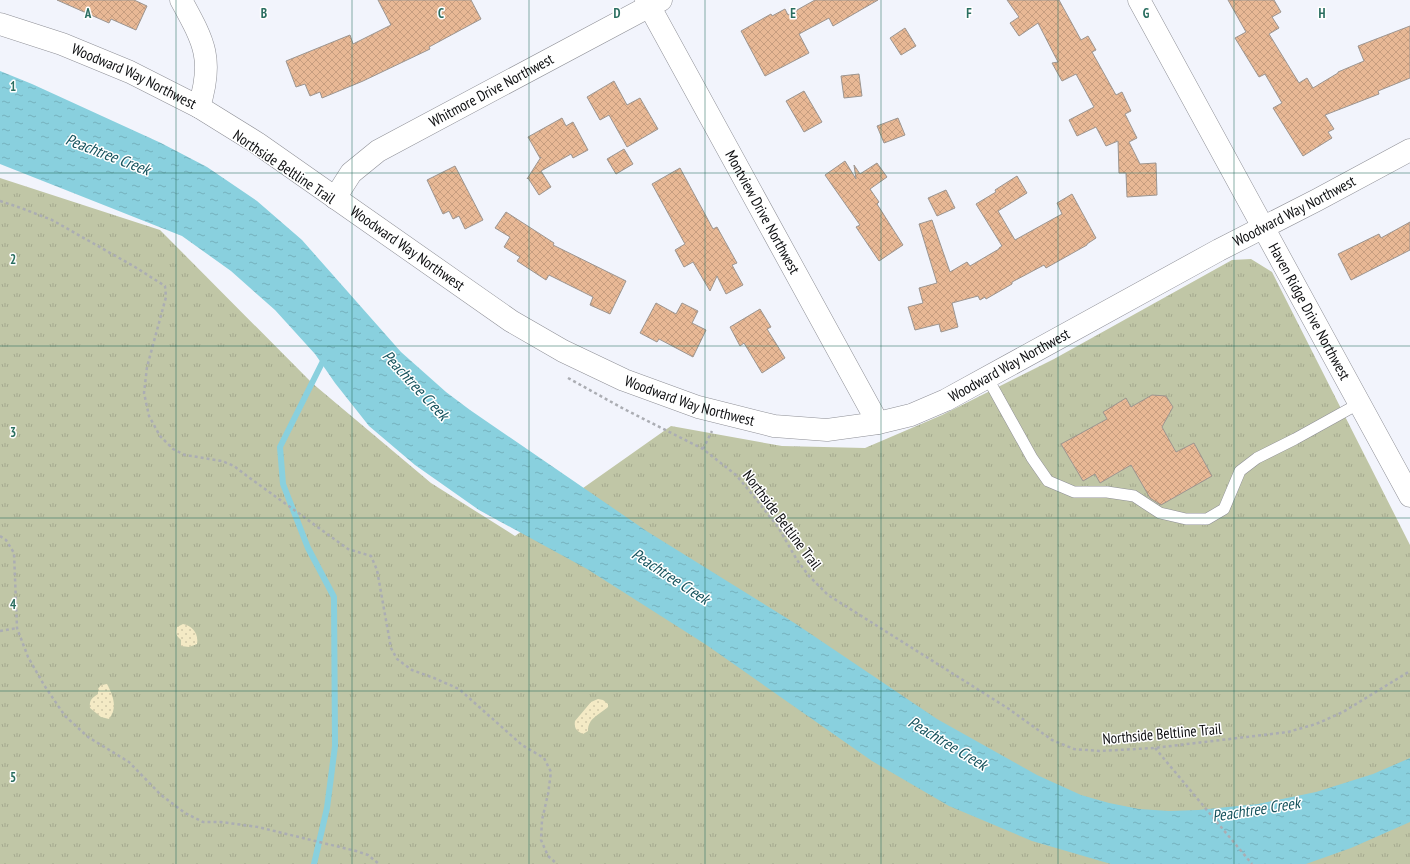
<svg xmlns="http://www.w3.org/2000/svg" width="1410" height="864" viewBox="0 0 1410 864" font-family="'PT Sans Narrow',sans-serif">
	<style>
		.grass { fill: url(#grass-tufts) }
		.sand { fill: url(#sand-dots) }
		.water { fill: url(#water-ripples) }
		.lines { fill: none; stroke-linecap: round; stroke-linejoin: round }
		.stream { stroke: #89d0de; stroke-width: 6 }
		.building { fill: url(#building-cross-hatch); stroke: #9c9590 }
		.service-casing { stroke: #8e8f96; stroke-width: 12 }
		.minor-casing { stroke: #8e8f96; stroke-width: 23 }
		.path { stroke: #abadb3; stroke-width: 2.5; stroke-dasharray: 3 3; stroke-linecap: butt }
		.service { stroke: #fff; stroke-width: 11 }
		.minor { stroke: #fff; stroke-width: 22 }
		.grid { fill: none; stroke: #2a6e60; stroke-width: 1; stroke-opacity: 0.55 }
		.labels { text-anchor: middle; stroke-width: 3; stroke-linejoin: round; paint-order: stroke }
		.street-label { font-size: 15px; fill: #0d0e10; stroke: #fff }
		.water-label { font-size: 16px; font-style: italic; fill: #16535d; stroke: #fff }
		.grid-label { font-size: 13px; text-anchor: middle; font-weight: bold; fill: #2a6e60; stroke: #fff; stroke-width: 3; stroke-linejoin: round; paint-order: stroke }
	</style>
	<defs>
		<pattern id="grass-tufts" width="24" height="20" patternUnits="userSpaceOnUse"><rect width="24" height="20" fill="#c0c6a6"/><path d="M3 7l-1-3M5 7V3M7 7l1-3M15 17l-1-3M17 17v-4M19 17l1-3" fill="none" stroke="#a4a98e"/></pattern>
		<pattern id="sand-dots" width="8" height="8" patternUnits="userSpaceOnUse"><rect width="8" height="8" fill="#f4eac5"/><path d="M2 2h.1M6 6h.1" fill="none" stroke="#d0c8a8" stroke-width="1.8" stroke-linecap="round"/></pattern>
		<pattern id="water-ripples" width="26" height="14" patternUnits="userSpaceOnUse"><rect width="26" height="14" fill="#89d0de"/><path d="M2 4q2-2 4 0t4 0M15 11q2-2 4 0t4 0" fill="none" stroke="#75b1bd"/></pattern>
		<pattern id="building-cross-hatch" width="8" height="8" patternUnits="userSpaceOnUse"><rect width="8" height="8" fill="#e8b895"/><path d="M0 0l8 8M0 8l8-8" fill="none" stroke="#c69d7f"/></pattern>
	</defs>
	<rect width="100%" height="100%" fill="#f2f4fc"/>
	<path class="grass" d="M 0,178 L 160,230 L 312,383 L 431,483 L 515,536 L 671,426 L 782,446 L 865,448 L 942,415 L 1054,359 L 1232,260 L 1251,259 L 1272,272 L 1410,545 L 1410,864 L 0,864 Z"/>
	<path class="sand" d="M 183,624 C 192,626 199,633 197,644 L 189,647 L 181,646 L 181,640 C 176,635 175,634 177,627 Z
		M 107,684 C 113,695 118,708 109,719 L 101,717 L 90,708 C 89,700 92,698 98,694 L 98,689 L 101,685 Z
		M 598,699 L 603,700 L 608,704 L 608,707 C 599,715 588,718 588,731 L 583,734 C 576,731 574,728 575,721 L 591,702 Z"/>
	<path class="water" d="M 0,71 L 32,84 L 161,143 L 207,167 L 257,201 L 302,240 L 401,352 L 446,392 L 470,410 L 648,532 L 796,624 L 937,719 L 1037,775 L 1081,795 L 1109,803 L 1139,809 L 1169,811 L 1198,810 L 1258,804 L 1316,792 L 1373,774 L 1410,758 L 1410,822 L 1351,848 L 1306,864 L 1111,864 L 1032,841 L 949,806 L 872,761 L 705,644 L 587,569 L 479,510 L 415,465 L 369,426 L 335,383 L 315,354 L 275,310 L 231,271 L 182,236 L 0,164 Z"/>
	<g class="lines">
		<path class="stream" d="M 314,864 L 327,808 L 335,746 L 334,597 L 308,548 L 283,484 L 280,447 L 325,357"/>
	</g>
	<path class="building" d="M 57,0 L 134,0 L 147,6 L 136,30 L 111,19 L 109,23 Z
		M 378,0 L 471,0 L 481,19 L 429,47 L 430,49 L 363,81 L 322,98 L 320,92 L 310,96 L 305,84 L 296,87 L 286,61 L 350,35 L 353,44 L 391,25 Z
		M 815,0 L 878,0 L 833,26 L 829,18 L 799,34 L 809,53 L 765,76 L 741,31 L 771,14 L 772,16 L 785,9 L 788,15 Z
		M 1007,0 L 1059,0 L 1081,40 L 1088,36 L 1096,50 L 1092,52 L 1116,95 L 1122,92 L 1131,111 L 1125,114 L 1137,138 L 1129,142 L 1140,164 L 1156,163 L 1157,195 L 1127,197 L 1126,173 L 1119,173 L 1118,141 L 1106,146 L 1096,127 L 1077,136 L 1069,120 L 1094,107 L 1076,74 L 1062,81 L 1052,63 L 1058,62 L 1038,23 L 1019,36 L 1010,23 L 1019,17 Z
		M 1228,0 L 1274,0 L 1281,12 L 1272,17 L 1279,28 L 1269,34 L 1299,83 L 1307,78 L 1313,88 L 1338,73 L 1338,72 L 1364,61 L 1358,46 L 1410,26 L 1410,78 L 1378,91 L 1379,94 L 1325,115 L 1334,129 L 1328,132 L 1332,138 L 1303,156 L 1273,108 L 1282,103 L 1265,74 L 1259,77 L 1235,38 L 1246,32 Z
		M 905,28 L 916,46 L 901,55 L 890,38 Z
		M 859,74 L 862,96 L 844,98 L 841,76 Z
		M 614,81 L 627,105 L 640,98 L 658,129 L 627,147 L 609,115 L 600,120 L 587,97 Z
		M 804,91 L 822,122 L 804,132 L 786,101 Z
		M 562,118 L 566,126 L 573,122 L 588,150 L 573,158 L 571,154 L 541,171 L 551,187 L 539,195 L 528,178 L 527,179 L 541,157 L 540,158 L 528,137 Z
		M 898,118 L 905,135 L 884,143 L 877,126 Z
		M 624,149 L 633,164 L 616,174 L 607,159 Z
		M 845,161 L 856,179 L 854,165 L 860,174 L 877,163 L 887,177 L 870,189 L 879,202 L 877,204 L 903,245 L 879,261 L 856,227 L 860,225 L 825,175 Z
		M 455,166 L 483,220 L 465,229 L 459,216 L 453,219 L 449,211 L 443,214 L 427,180 Z
		M 680,168 L 713,229 L 717,227 L 737,263 L 732,265 L 743,285 L 726,294 L 717,276 L 710,291 L 693,262 L 684,267 L 675,250 L 685,244 L 652,184 Z
		M 1017,176 L 1027,193 L 998,211 L 1015,240 L 1062,214 L 1057,203 L 1072,194 L 1096,238 L 1087,244 L 1087,245 L 1046,268 L 1044,265 L 1012,282 L 1012,284 L 986,299 L 985,297 L 980,300 L 978,296 L 952,303 L 958,327 L 941,332 L 939,324 L 915,330 L 908,307 L 923,303 L 919,288 L 937,283 L 919,224 L 932,220 L 950,272 L 967,262 L 970,266 L 999,249 L 999,248 L 1002,246 L 976,204 L 996,192 L 995,190 Z
		M 946,190 L 955,208 L 937,216 L 928,198 Z
		M 506,212 L 554,243 L 553,245 L 626,281 L 610,314 L 590,305 L 593,297 L 549,275 L 546,280 L 517,261 L 520,257 L 504,247 L 510,237 L 495,228 Z
		M 1410,222 L 1410,250 L 1351,280 L 1338,254 L 1379,234 L 1381,238 Z
		M 656,303 L 676,314 L 682,303 L 698,311 L 692,323 L 706,330 L 693,357 L 659,339 L 657,342 L 640,333 Z
		M 760,309 L 771,327 L 767,329 L 785,358 L 762,373 L 744,343 L 740,346 L 730,327 Z
		M 1152,395 L 1166,396 L 1173,407 L 1162,427 L 1176,452 L 1194,443 L 1212,476 L 1161,505 L 1150,498 L 1131,465 L 1100,483 L 1095,474 L 1083,481 L 1061,444 L 1107,419 L 1103,412 L 1126,398 L 1131,407 Z"/>
	<g class="lines">
		<defs>
			<path id="service" d="M 987,377 L 1032,458 L 1048,481 L 1074,492 L 1107,492 L 1134,496 L 1160,513 L 1186,519 L 1207,519 L 1224,509 L 1240,471 L 1257,458 L 1295,439 L 1360,403"/>
			<g id="minor">
				<path d="M 181,0 C 204,42 214,59 199,107"/>
				<path id="s1" d="M 646,0 L 878,423"/>
				<path id="s2" d="M 1139,0 L 1410,496"/>
				<path id="s3" d="M 0,24 L 62,44 L 130,72 L 199,107 L 257,143 L 511,321 L 563,351 L 624,380 L 698,407 L 774,426 L 827,430 L 878,423 L 911,415 L 946,400 L 1219,250 L 1317,200 L 1410,150"/>
				<path id="s4" d="M 335,198 L 351,173 L 378,151 L 661,0"/>
			</g>
		</defs>
		<use href="#service" class="service-casing"/>
		<use href="#minor" class="minor-casing"/>
		<path class="path" d="M 0,201 L 21,208 L 52,220 L 135,267 L 165,286 L 166,297 L 147,367 L 144,393 L 149,416 L 160,436 L 173,449 L 185,455 L 222,461 L 234,466 L 243,473 L 348,549 L 371,556 L 377,570 L 391,648 L 397,659 L 412,670 L 434,678 L 459,689 L 522,745 L 544,758 L 551,772 L 548,794 L 542,820 L 541,840 L 548,856 L 557,864
			M 568,378 L 624,409 L 703,449 L 736,475 L 752,494 L 778,527 L 797,560 L 809,576 L 828,595 L 1009,709 L 1052,740 L 1074,749 L 1099,751 L 1154,748 L 1288,732 L 1316,724 L 1343,712 L 1410,671
			M 703,449 L 712,431
			M 0,536 L 6,540 L 14,553 L 17,628 L 28,657 L 44,685 L 65,716 L 88,737 L 129,762 L 161,795 L 185,813 L 203,822 L 221,822 L 258,827 L 356,851 L 368,855 L 379,864
			M 0,631 L 17,628
			M 1155,748 L 1252,864"/>
		<use href="#service" class="service"/>
		<use href="#minor" class="minor"/>
	</g>
	<path class="grid" d="M 176,0 L 176,864M 352,0 L 352,864M 529,0 L 529,864M 705,0 L 705,864M 881,0 L 881,864M 1058,0 L 1058,864M 1234,0 L 1234,864M 0,173 L 1410,173M 0,346 L 1410,346M 0,518 L 1410,518M 0,691 L 1410,691"/>
	<g class="labels">
		<g class="street-label">
			<text dy="5" stroke="none"><textPath href="#s3" startOffset="144">Woodward Way Northwest</textPath></text>
			<text dy="5" stroke="none"><textPath href="#s4" startOffset="193">Whitmore Drive Northwest</textPath></text>
			<text transform="translate(284 167) rotate(34)" y="5">Northside Beltline Trail</text>
			<text dy="5" stroke="none"><textPath href="#s3" startOffset="1452">Woodward Way Northwest</textPath></text>
			<text dy="5" stroke="none"><textPath href="#s1" startOffset="242">Montview Drive Northwest</textPath></text>
			<text dy="5" stroke="none"><textPath href="#s3" startOffset="468">Woodward Way Northwest</textPath></text>
			<text dy="5" stroke="none"><textPath href="#s2" startOffset="355">Haven Ridge Drive Northwest</textPath></text>
			<text dy="5" stroke="none"><textPath href="#s3" startOffset="1128">Woodward Way Northwest</textPath></text>
			<text dy="5" stroke="none"><textPath href="#s3" startOffset="791">Woodward Way Northwest</textPath></text>
			<text transform="translate(782 520) rotate(53)" y="5">Northside Beltline Trail</text>
			<text transform="translate(1162 734) rotate(-5)" y="5">Northside Beltline Trail</text>
		</g>
		<g class="water-label">
			<text transform="translate(108 154) rotate(21)" y="6">Peachtree Creek</text>
			<text transform="translate(416 385) rotate(47)" y="6">Peachtree Creek</text>
			<text transform="translate(671 576) rotate(33)" y="6">Peachtree Creek</text>
			<text transform="translate(948 743) rotate(31)" y="6">Peachtree Creek</text>
			<text transform="translate(1256 809) rotate(-9)" y="6">Peachtree Creek</text>
		</g>
	</g>
	<g class="grid-label">
		<text x="88" y="18">A</text>
		<text x="264" y="18">B</text>
		<text x="441" y="18">C</text>
		<text x="617" y="18">D</text>
		<text x="793" y="18">E</text>
		<text x="969" y="18">F</text>
		<text x="1146" y="18">G</text>
		<text x="1322" y="18">H</text>
		<text x="13" y="91">1</text>
		<text x="13" y="264">2</text>
		<text x="13" y="437">3</text>
		<text x="13" y="609">4</text>
		<text x="13" y="782">5</text>
	</g>
</svg>
